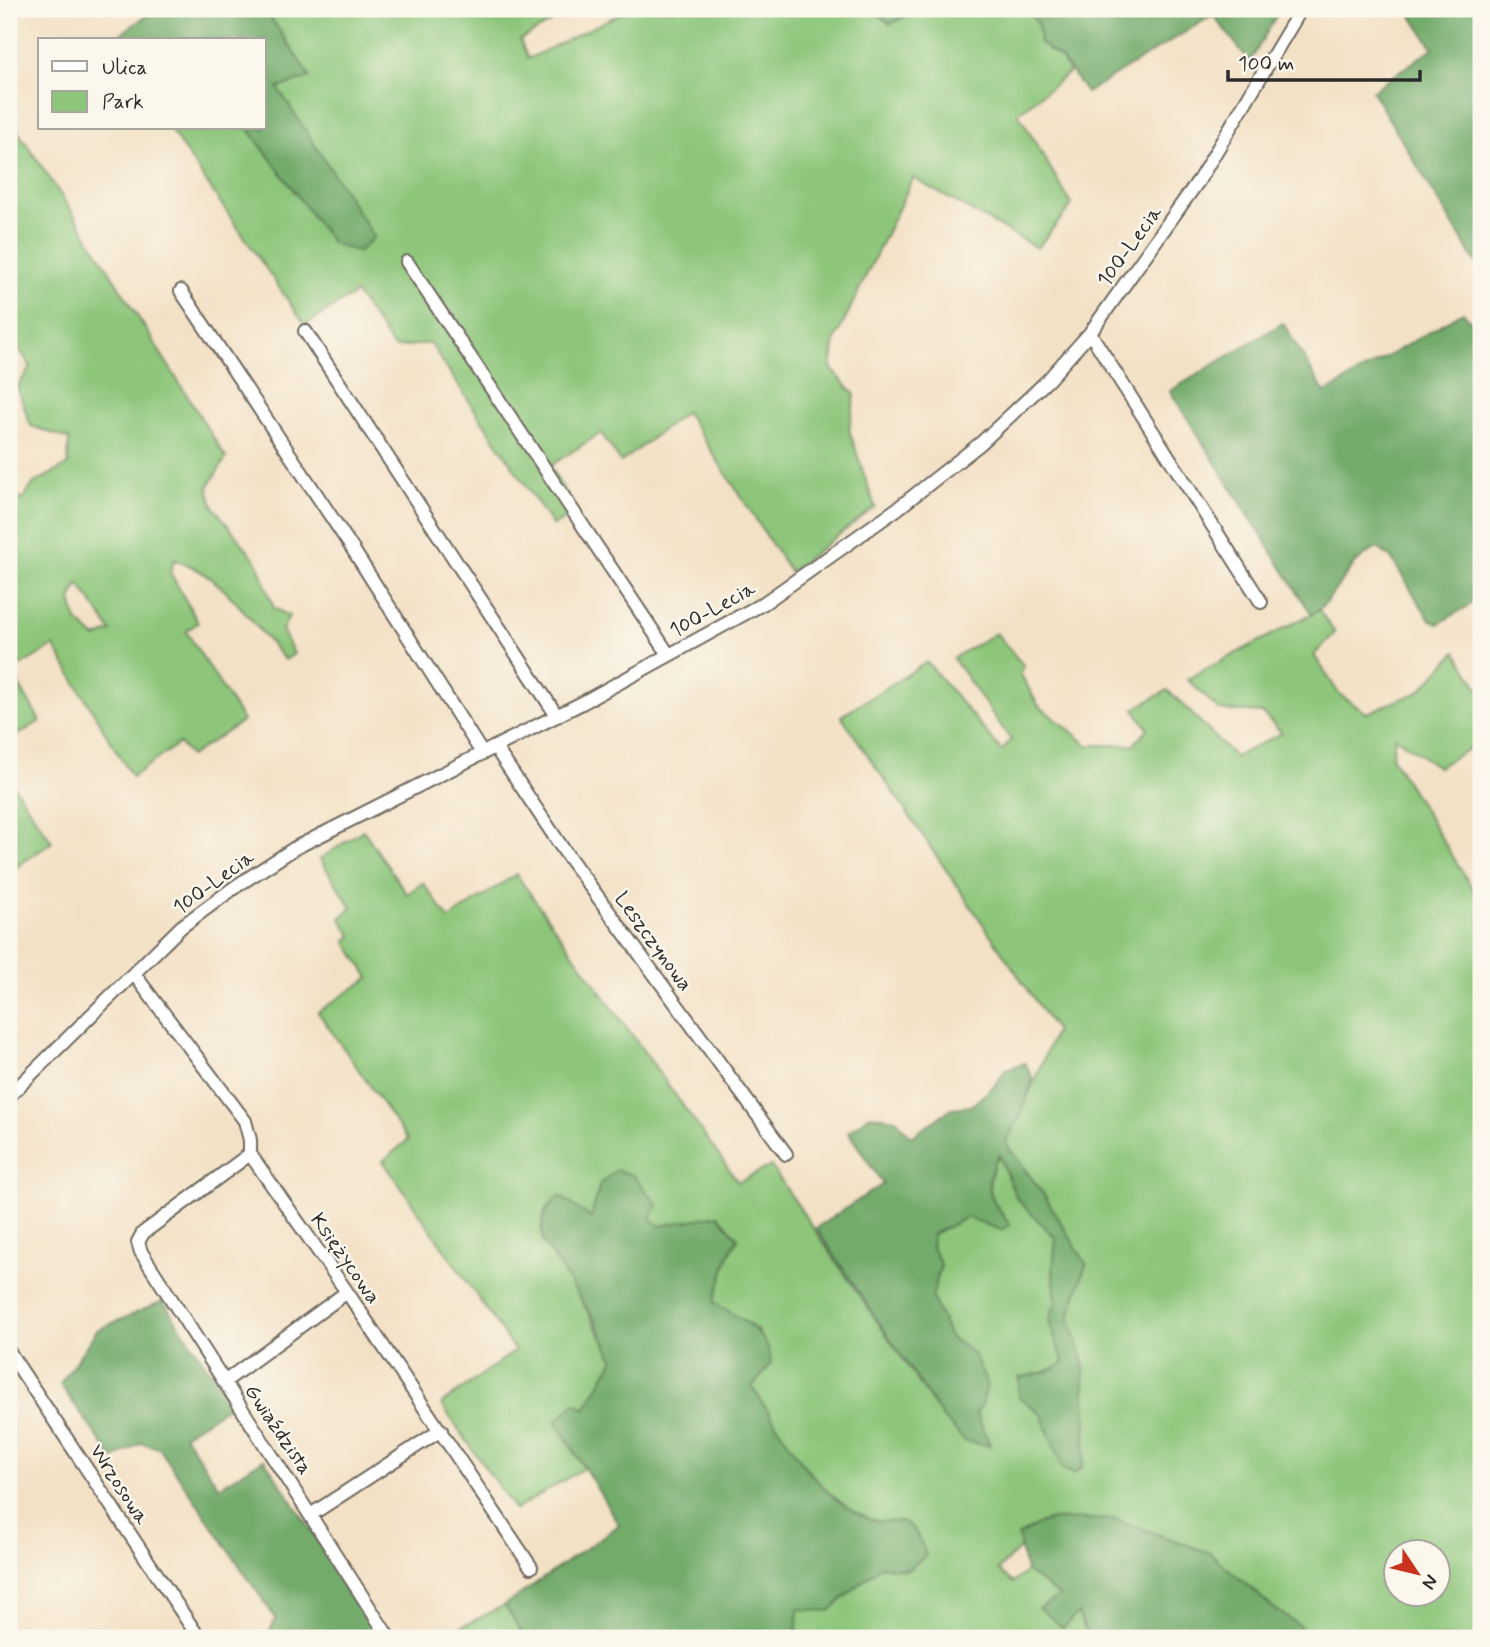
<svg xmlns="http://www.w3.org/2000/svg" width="1490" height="1647" viewBox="0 0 1490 1647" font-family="Mynerve,sans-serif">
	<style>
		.green { fill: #8dc67a; stroke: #5c7852; stroke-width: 2; fill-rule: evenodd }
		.forest { fill: #72ab6a; stroke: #4e6b4a; stroke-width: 2 }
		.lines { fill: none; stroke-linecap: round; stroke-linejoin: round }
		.minor-casing { stroke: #716b61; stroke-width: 16 }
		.minor { stroke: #fff; stroke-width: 12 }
		.labels { text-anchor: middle; stroke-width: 5; stroke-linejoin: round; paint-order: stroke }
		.street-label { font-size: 21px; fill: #2b2b2b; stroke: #fbf7ec }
	</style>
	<rect width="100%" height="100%" fill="#fbf7ec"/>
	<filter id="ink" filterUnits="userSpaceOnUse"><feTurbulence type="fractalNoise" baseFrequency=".0143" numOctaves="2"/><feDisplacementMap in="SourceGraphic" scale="14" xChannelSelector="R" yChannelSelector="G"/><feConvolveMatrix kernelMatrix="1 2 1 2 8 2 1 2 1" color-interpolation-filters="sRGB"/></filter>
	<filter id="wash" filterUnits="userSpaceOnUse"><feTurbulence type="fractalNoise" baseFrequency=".00686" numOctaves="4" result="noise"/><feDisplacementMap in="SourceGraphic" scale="28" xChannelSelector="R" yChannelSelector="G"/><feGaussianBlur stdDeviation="1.57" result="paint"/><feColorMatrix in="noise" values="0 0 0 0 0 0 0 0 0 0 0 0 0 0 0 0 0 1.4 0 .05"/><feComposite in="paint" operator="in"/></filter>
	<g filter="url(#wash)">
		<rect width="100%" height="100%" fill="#f3e1c6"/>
		<path class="green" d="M 265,9 L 575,9 L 520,40 L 528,59 L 630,9 L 872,9 L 890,24 L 920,9 L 1027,9 L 1038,25 L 1040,43 L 1062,59 L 1069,73 L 1018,113 L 1072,205 L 1037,248 L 913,178 L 835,340 L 831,368 L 855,395 L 849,430 L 875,507 L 790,572 L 686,412 L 621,462 L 601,433 L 550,466 L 576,511 L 553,526 L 430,343 L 394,348 L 356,293 L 305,325 L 169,128 L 248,128 L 332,242 L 374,237 L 277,87 L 310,77 Z
			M 9,118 L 77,219 L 226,458 L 208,487 L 213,506 L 257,562 L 274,608 L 289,616 L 282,630 L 294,654 L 285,660 C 252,625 223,572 174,560 L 170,572 L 198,623 L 186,631 L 243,721 L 190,756 L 179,743 L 132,777 L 54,646 L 11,671 L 40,721 L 9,741 L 9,492 L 22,500 L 34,483 L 68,465 L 69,439 L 31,426 L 17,387 L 31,367 L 9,333 ZM 78,584 L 79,584 L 111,631 L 96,638 L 77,621 L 71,600 Z
			M 1319,610 L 1335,633 L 1314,655 L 1339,694 L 1367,713 L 1419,692 L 1456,652 L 1481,692 L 1481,742 L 1438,767 L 1395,737 L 1392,758 L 1481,902 L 1481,1638 L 1317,1638 L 1272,1607 L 1210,1553 L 1114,1519 L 1048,1520 L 998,1570 L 1013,1583 L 1026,1571 L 1060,1596 L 1040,1609 L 1078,1613 L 1089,1638 L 796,1638 L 798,1609 L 829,1611 L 880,1566 L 907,1570 L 926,1556 C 907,1501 895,1534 860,1515 C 810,1488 782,1431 751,1387 L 771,1364 L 757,1330 L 714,1302 L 728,1257 L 738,1238 L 718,1215 L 660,1226 L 600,1184 L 591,1219 L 560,1196 L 546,1208 L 541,1228 L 614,1359 L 585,1410 L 556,1421 L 584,1468 L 515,1510 L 441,1404 L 515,1351 L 383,1161 L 408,1140 L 318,1012 L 369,978 L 346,941 L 352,936 L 340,918 L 352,908 L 320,859 L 363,830 L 407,894 L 423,883 L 449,919 L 516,874 L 738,1182 L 771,1166 L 943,1418 L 990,1445 L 976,1413 L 974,1354 L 950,1337 L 932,1297 L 941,1265 L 931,1246 L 933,1234 L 967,1217 L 1001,1230 L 1010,1225 C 989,1196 983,1188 998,1154 L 1017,1199 L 1056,1238 L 1053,1269 L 1056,1302 L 1049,1321 L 1064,1364 L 1046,1372 L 1019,1378 L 1041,1414 L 1063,1469 L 1083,1466 L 1086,1424 L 1083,1360 L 1069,1317 L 1086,1264 L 1046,1198 L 1005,1142 C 1026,1107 1038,1068 1056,1031 L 841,716 L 927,662 L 1002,751 L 1011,740 L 953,658 L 996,633 L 1023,665 L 1021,675 L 1038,705 L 1088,745 L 1133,745 L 1148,729 L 1134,709 L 1168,690 L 1235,757 L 1282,733 L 1262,713 L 1219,710 L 1187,679 ZM 1396,1552 L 1438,1552 L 1438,1594 L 1396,1594 Z
			M 9,779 L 52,842 L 9,872 Z
			M 505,1605 L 525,1638 L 462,1638 L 457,1629 Z"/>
		<path class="forest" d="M 143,9 L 265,9 L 310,77 L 278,88 L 374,237 L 358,252 L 332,243 L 248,128 L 264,128 L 264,40 L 112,40 L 146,16 Z
			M 872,9 L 920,9 L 890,24 Z
			M 1027,9 L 1280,9 L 1250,62 L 1213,15 L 1086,93 L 1062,59 L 1040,43 L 1038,25 Z
			M 1407,9 L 1481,9 L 1481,271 L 1372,91 L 1433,48 Z
			M 1463,312 L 1481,335 L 1481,598 L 1438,624 L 1430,620 L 1391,558 L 1378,548 C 1345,561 1339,596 1312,615 L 1170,391 L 1283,323 L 1325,393 Z
			M 1025,1063 L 1033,1079 L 1020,1117 L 1005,1143 L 1046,1198 L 1086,1264 L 1069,1317 L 1083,1360 L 1086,1424 L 1083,1466 L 1074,1474 L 1063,1469 L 1041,1414 L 1019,1397 L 1019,1378 L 1046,1372 L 1064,1363 L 1049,1321 L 1056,1302 L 1053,1269 L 1056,1238 L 1017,1199 L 999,1155 C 980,1185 991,1200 1010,1225 L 1001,1230 L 967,1217 L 933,1234 L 931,1246 L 941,1265 L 932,1297 L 950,1337 L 974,1354 L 987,1385 L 982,1405 L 976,1413 L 990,1446 L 965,1441 L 943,1418 L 816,1228 L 883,1184 L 848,1132 L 870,1115 L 896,1119 L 911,1137 L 952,1108 L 971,1106 L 993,1087 L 1006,1069 Z
			M 616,1170 L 633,1175 L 658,1205 L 651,1218 L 660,1226 L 718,1215 L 738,1238 L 728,1257 L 714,1302 C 739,1319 770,1330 771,1364 L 752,1387 C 782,1431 810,1489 860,1515 C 896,1534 907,1501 926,1555 L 907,1570 L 880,1566 L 829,1611 L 798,1609 L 796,1638 L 525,1638 L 505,1605 L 619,1525 L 556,1421 L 575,1403 L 585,1409 L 614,1359 L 596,1322 L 543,1242 C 540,1221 544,1209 560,1196 L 591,1218 L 600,1184 Z
			M 163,1301 L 232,1404 L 184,1435 L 219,1487 L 264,1459 L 383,1638 L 266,1638 L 276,1619 L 159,1448 L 141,1443 L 113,1459 L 60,1384 L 97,1330 Z
			M 1114,1519 L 1210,1553 L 1272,1607 L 1317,1638 L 1089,1638 L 1078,1613 L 1063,1628 L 1039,1608 L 1060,1596 L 1026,1571 L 1018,1535 L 1048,1520 Z"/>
	</g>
	<g filter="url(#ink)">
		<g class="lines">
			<defs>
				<path id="minor" d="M 407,262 L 669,655
					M 181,291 L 352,548 L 482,753
					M 305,331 L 557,716
					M 1090,333 L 1261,602
					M 495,747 L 565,852 L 786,1154
					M 134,974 L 245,1121 L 250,1140 L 250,1154 L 347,1292 L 531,1567
					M 9,1096 L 181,927 L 235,887 L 295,848 L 582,703 L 764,603 L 897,509 L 981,443 L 1047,381 L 1090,333 L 1199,180 L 1301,9
					M 250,1154 L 143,1233 L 138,1242 L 141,1252 L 389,1638
					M 9,1352 L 199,1638
					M 224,1382 L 347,1292
					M 312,1514 L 441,1430"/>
			</defs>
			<use href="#minor" class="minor-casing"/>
			<use href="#minor" class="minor"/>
		</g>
	</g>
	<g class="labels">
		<g class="street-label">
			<text transform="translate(1129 246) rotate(-54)" y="7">100-Lecia</text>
			<text transform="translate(712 609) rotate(-29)" y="7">100-Lecia</text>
			<text transform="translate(213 882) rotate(-36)" y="7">100-Lecia</text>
			<text transform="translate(654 941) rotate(54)" y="7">Leszczynowa</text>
			<text transform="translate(346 1258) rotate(55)" y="7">Księżycowa</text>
			<text transform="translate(279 1429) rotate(56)" y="7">Gwiaździsta</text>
			<text transform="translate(120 1484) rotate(57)" y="7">Wrzosowa</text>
		</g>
	</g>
	<rect width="1490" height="1647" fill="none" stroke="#fbf7ec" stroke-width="35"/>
	<rect x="38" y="38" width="228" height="91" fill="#fbf7ec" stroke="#a8a59f" stroke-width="2"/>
	<rect x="52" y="61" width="35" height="10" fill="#ffffff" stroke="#a8a59f" stroke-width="2"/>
	<text x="102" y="74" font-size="21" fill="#2b2b2b">Ulica</text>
	<rect x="52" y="91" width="35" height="21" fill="#8dc67a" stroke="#a8a59f" stroke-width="2"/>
	<text x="102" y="108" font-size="21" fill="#2b2b2b">Park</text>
	<g transform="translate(1417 1573) rotate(125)"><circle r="33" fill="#fbf7ec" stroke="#a8a59f" stroke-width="2"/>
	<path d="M0-5L12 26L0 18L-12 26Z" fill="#c8321e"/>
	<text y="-10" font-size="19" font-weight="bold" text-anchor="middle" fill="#2b2b2b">N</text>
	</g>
	<path d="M1228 70v10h192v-10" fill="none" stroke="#2b2b2b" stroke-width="3.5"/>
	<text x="1238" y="70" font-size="21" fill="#2b2b2b" stroke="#fbf7ec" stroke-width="5" paint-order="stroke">100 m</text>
</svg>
